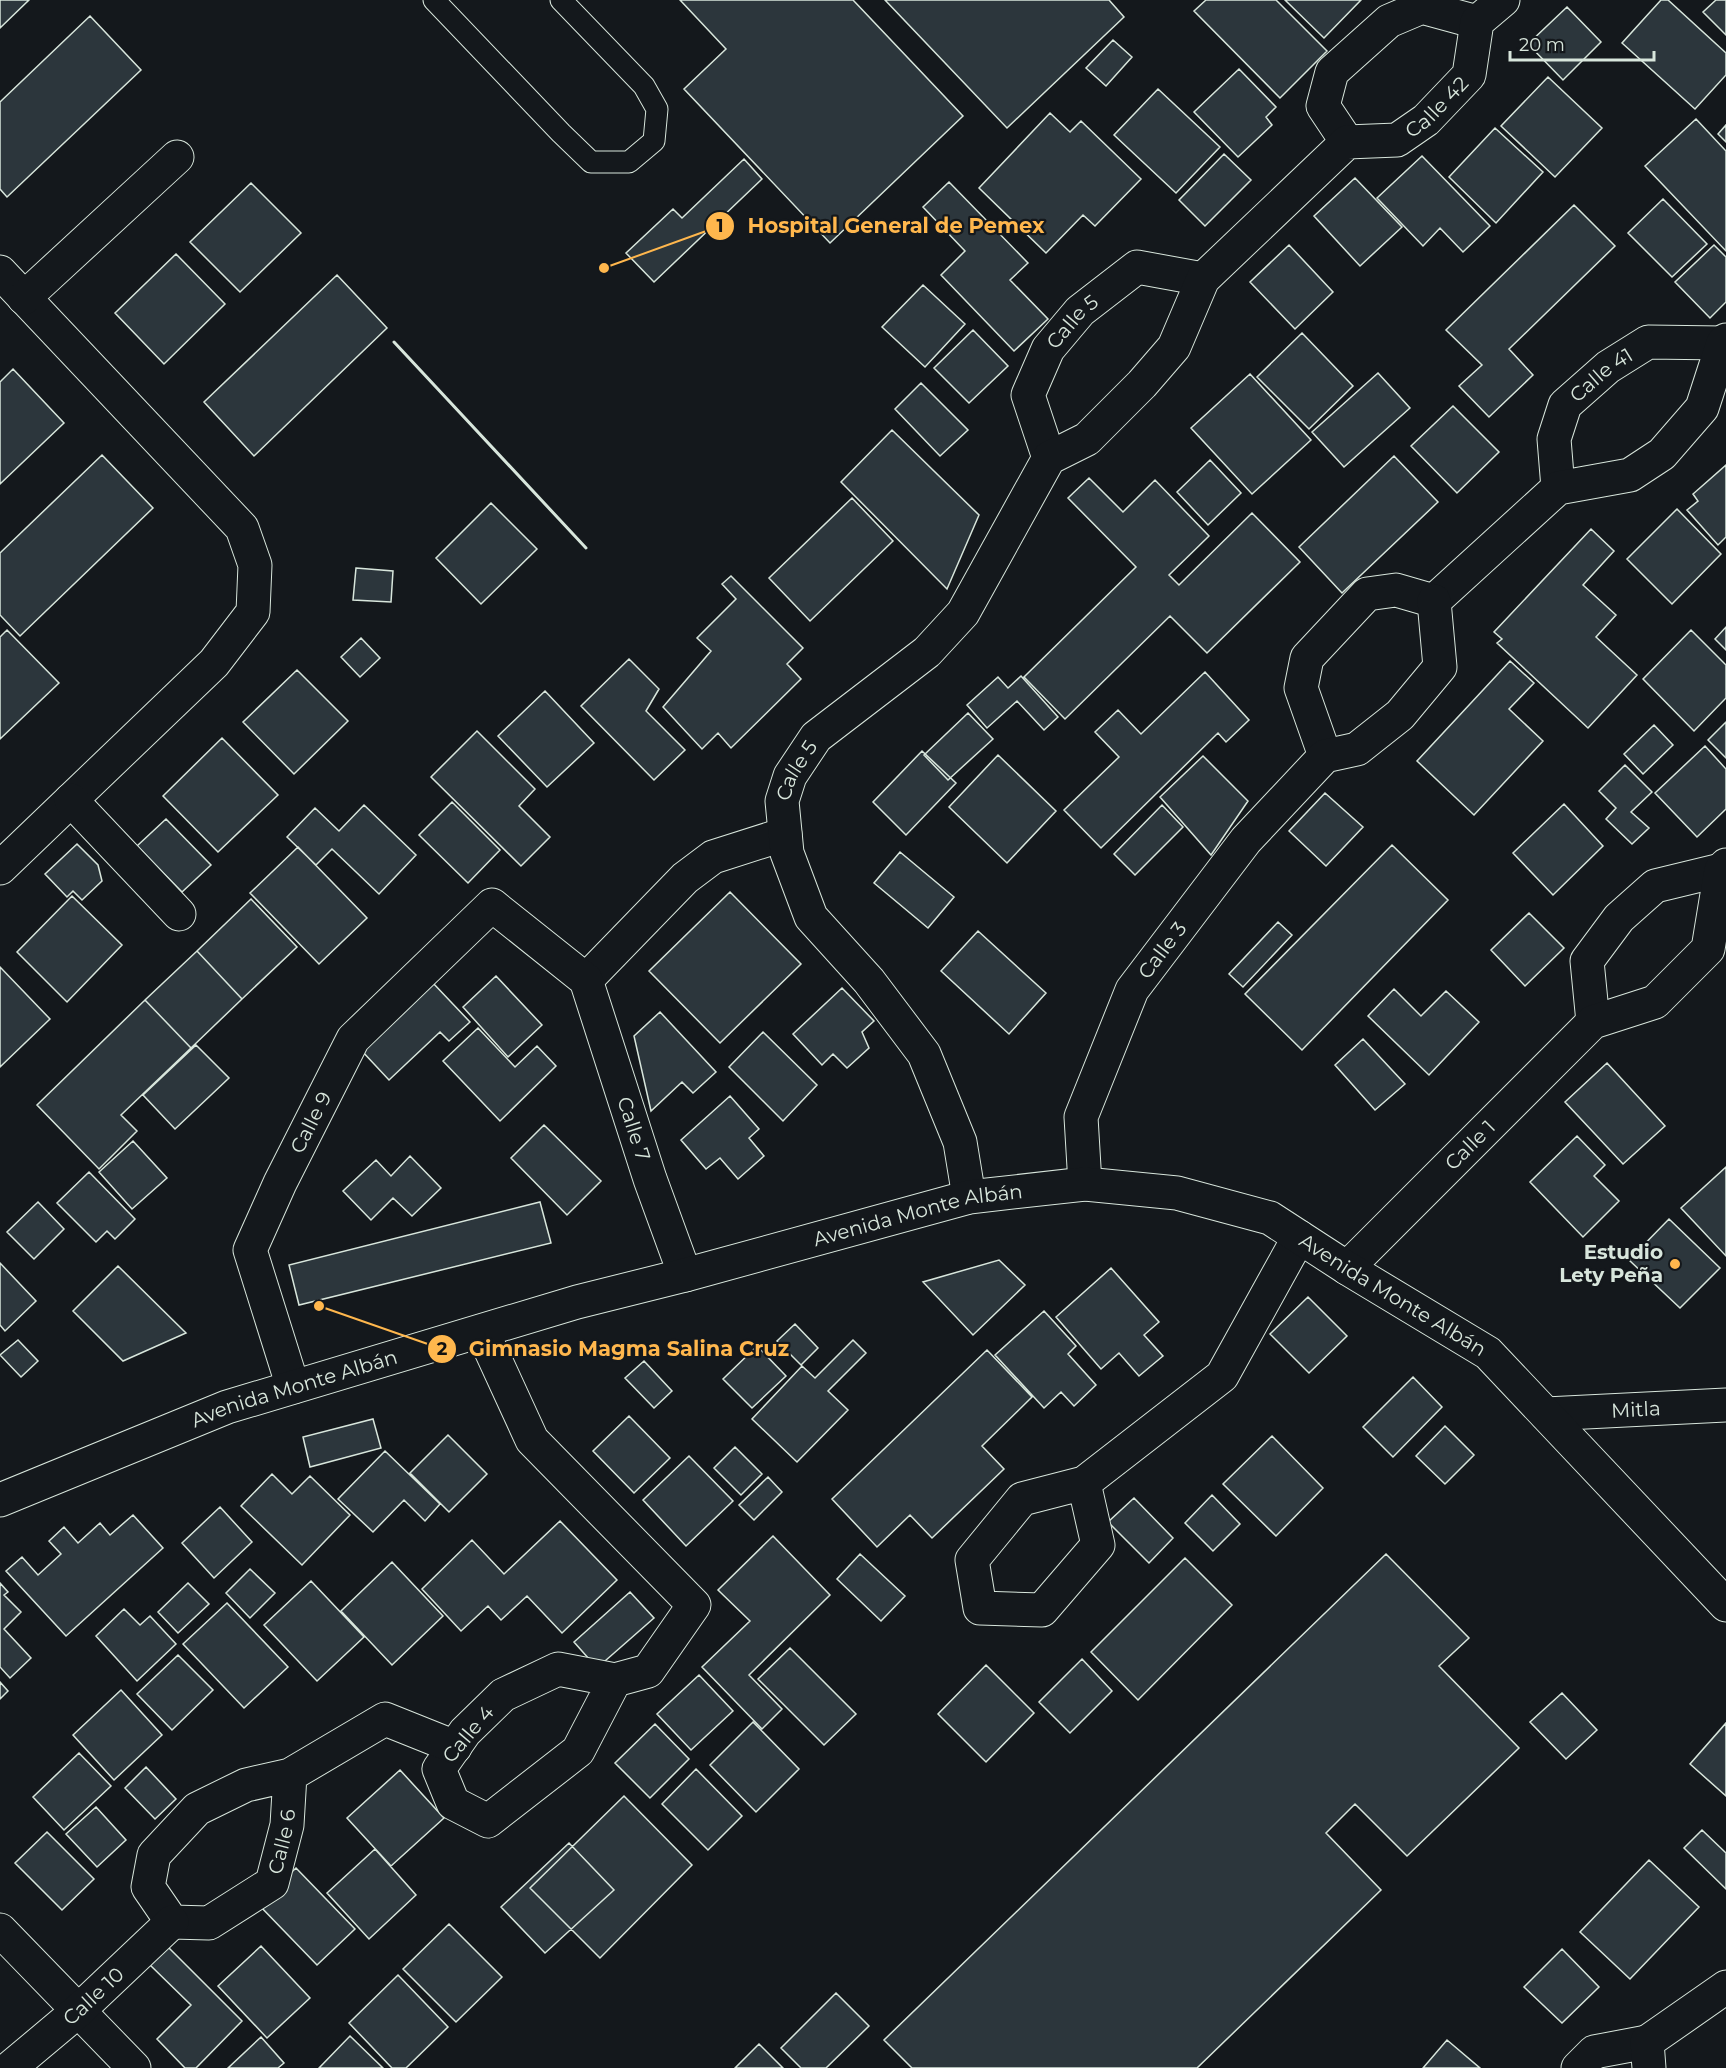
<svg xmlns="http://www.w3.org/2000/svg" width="1726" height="2068" viewBox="0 0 1726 2068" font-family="Montserrat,sans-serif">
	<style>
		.building { fill: #2c363c; stroke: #d8e6dc; stroke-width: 1.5 }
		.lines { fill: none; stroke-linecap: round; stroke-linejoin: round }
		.lane-casing { stroke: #d8e6dc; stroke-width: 23 }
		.street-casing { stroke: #d8e6dc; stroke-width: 35 }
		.lane { stroke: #14181c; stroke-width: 21 }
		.street { stroke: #14181c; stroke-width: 33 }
		.wall { stroke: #d8e6dc; stroke-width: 3 }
		.poi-dot { fill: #ffb74d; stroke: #14181c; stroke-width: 2 }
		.labels { text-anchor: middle; stroke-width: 4.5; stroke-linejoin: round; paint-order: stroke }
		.street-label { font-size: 20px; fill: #d8e6dc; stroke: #14181c }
		.poi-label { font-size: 20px; font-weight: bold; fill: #d8e6dc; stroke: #14181c; text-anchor: end }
		.leader { fill: none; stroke: #ffb74d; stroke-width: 2 }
		.callout-dot { fill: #ffb74d; stroke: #14181c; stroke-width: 2 }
		.mark-label { font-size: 18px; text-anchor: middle; font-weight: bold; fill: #111 }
		.callout-label { font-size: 21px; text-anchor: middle; font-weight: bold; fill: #ffb74d; stroke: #14181c; stroke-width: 4.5; stroke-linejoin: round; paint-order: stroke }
	</style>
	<rect width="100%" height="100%" fill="#14181c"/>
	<path class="building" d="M 0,0 L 29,0 L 0,28 Z
		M 680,0 L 853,0 L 963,116 L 830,243 L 684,89 L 726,49 Z
		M 885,0 L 1109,0 L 1124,17 L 1007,128 Z
		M 1206,0 L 1276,0 L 1327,51 L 1280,98 L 1194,11 Z
		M 1285,0 L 1361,0 L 1324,38 Z
		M 1661,0 L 1668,0 L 1726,53 L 1726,75 L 1695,109 L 1622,43 Z
		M 1716,0 L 1726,0 L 1726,35 L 1703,12 Z
		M 1567,7 L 1601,42 L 1563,80 L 1528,44 Z
		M 90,16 L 141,70 L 7,197 L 0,189 L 0,102 Z
		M 1113,40 L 1132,57 L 1106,86 L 1086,68 Z
		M 1239,69 L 1276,107 L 1266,117 L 1272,125 L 1238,157 L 1194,112 Z
		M 1548,77 L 1602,128 L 1555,177 L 1501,126 Z
		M 1158,89 L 1220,147 L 1176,193 L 1114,135 Z
		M 1050,113 L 1070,132 L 1081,121 L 1141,179 L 1095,226 L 1083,215 L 1046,253 L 979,188 Z
		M 1696,119 L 1726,151 L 1726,251 L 1645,166 Z
		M 1726,125 L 1726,142 L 1718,134 Z
		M 1495,128 L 1543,172 L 1496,223 L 1449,177 Z
		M 1224,154 L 1251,180 L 1205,226 L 1179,200 Z
		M 1422,156 L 1490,226 L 1463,252 L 1440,228 L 1423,246 L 1377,198 Z
		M 744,159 L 762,179 L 654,282 L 626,253 L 673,209 L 682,218 Z
		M 1355,178 L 1402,227 L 1360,266 L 1314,216 Z
		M 949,182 L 1028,263 L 1010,280 L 1048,319 L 1014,351 L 941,275 L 965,251 L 923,207 Z
		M 251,183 L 301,233 L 240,292 L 190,242 Z
		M 1663,199 L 1707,244 L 1672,277 L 1628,233 Z
		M 1574,205 L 1615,246 L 1509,349 L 1533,375 L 1489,417 L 1459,386 L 1482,365 L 1446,330 Z
		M 1289,245 L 1333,292 L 1295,329 L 1250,282 Z
		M 1714,245 L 1726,257 L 1726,302 L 1710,318 L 1675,282 Z
		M 176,254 L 225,304 L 164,364 L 115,313 Z
		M 337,275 L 387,328 L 254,456 L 204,402 Z
		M 923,285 L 965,324 L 925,367 L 882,327 Z
		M 973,330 L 1008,366 L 969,403 L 934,368 Z
		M 1302,333 L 1353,386 L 1309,429 L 1257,377 Z
		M 13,369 L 64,423 L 0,484 L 0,382 Z
		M 1378,373 L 1410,408 L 1344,467 L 1312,432 Z
		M 1250,374 L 1311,440 L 1252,494 L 1191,428 Z
		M 921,383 L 968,430 L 940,456 L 895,409 Z
		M 1453,406 L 1499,452 L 1457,493 L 1411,446 Z
		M 892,430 L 979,515 L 947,589 L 841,482 Z
		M 102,455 L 153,508 L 20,636 L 0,615 L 0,553 Z
		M 1394,456 L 1438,502 L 1342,593 L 1299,547 Z
		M 1210,460 L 1241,493 L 1208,525 L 1177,492 Z
		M 1726,465 L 1726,537 L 1718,545 L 1687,510 L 1698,501 L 1693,494 Z
		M 1089,478 L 1123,512 L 1155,480 L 1209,536 L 1169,575 L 1179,585 L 1252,513 L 1300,562 L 1207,653 L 1170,616 L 1065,719 L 1024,677 L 1136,567 L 1068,498 Z
		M 852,498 L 893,541 L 810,621 L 769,578 Z
		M 491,503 L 537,549 L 481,604 L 436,558 Z
		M 1677,509 L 1721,554 L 1672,604 L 1627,559 Z
		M 1591,529 L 1614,551 L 1583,585 L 1616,615 L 1596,637 L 1637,675 L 1588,728 L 1497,643 L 1502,639 L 1494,632 Z
		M 356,568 L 393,571 L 391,602 L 353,600 Z
		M 731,576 L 803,648 L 787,664 L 801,679 L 731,748 L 718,733 L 702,749 L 663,707 L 711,651 L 697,638 L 736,599 L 722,584 Z
		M 1726,627 L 1726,650 L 1715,639 Z
		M 7,630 L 59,683 L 0,739 L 0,637 Z
		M 1691,630 L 1726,665 L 1726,698 L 1694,731 L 1643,679 Z
		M 361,638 L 380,658 L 360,677 L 341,657 Z
		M 629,659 L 659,689 L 646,711 L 685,750 L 654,780 L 581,706 Z
		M 1510,661 L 1534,683 L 1509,709 L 1543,741 L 1474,815 L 1417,761 Z
		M 297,670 L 348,721 L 294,774 L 243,722 Z
		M 1205,672 L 1249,720 L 1226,742 L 1218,733 L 1101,848 L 1064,810 L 1119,757 L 1095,732 L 1118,710 L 1141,734 Z
		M 1021,676 L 1058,717 L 1044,730 L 1017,701 L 987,728 L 967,705 L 998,677 L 1008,688 Z
		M 545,691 L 594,743 L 547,787 L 498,736 Z
		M 968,713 L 993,739 L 948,780 L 924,755 Z
		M 1726,722 L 1726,758 L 1708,740 Z
		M 1654,725 L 1673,745 L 1643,774 L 1624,754 Z
		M 477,731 L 535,789 L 519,806 L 550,837 L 521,866 L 431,777 Z
		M 222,738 L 278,795 L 218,852 L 163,796 Z
		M 1705,746 L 1726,769 L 1726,809 L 1697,837 L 1655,793 Z
		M 922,751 L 956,783 L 906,835 L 873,802 Z
		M 998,755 L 1056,811 L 1007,863 L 949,807 Z
		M 1203,756 L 1248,801 L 1211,855 L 1160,797 Z
		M 1625,765 L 1652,792 L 1631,812 L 1649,828 L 1632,844 L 1606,819 L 1616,808 L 1599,791 Z
		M 1325,793 L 1363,827 L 1326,866 L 1289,831 Z
		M 452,802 L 500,850 L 468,883 L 419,835 Z
		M 1564,804 L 1603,846 L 1553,895 L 1513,853 Z
		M 364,805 L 416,855 L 379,894 L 332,849 L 316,865 L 287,837 L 315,808 L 339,831 Z
		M 1162,805 L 1183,827 L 1135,875 L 1114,854 Z
		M 166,819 L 211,865 L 182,892 L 137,846 Z
		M 77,844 L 98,865 L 102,881 L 82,900 L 73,891 L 67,897 L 45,874 Z
		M 1392,845 L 1448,900 L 1302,1050 L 1245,994 Z
		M 298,847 L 367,918 L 319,964 L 250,893 Z
		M 900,852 L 954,897 L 928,928 L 874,883 Z
		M 730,892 L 801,964 L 720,1043 L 649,971 Z
		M 72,896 L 122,945 L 67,1002 L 17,952 Z
		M 251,899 L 297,947 L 242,999 L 197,951 Z
		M 1529,913 L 1564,948 L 1525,986 L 1491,950 Z
		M 1278,922 L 1292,935 L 1243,987 L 1229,974 Z
		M 978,931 L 1046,993 L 1009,1034 L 941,971 Z
		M 197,951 L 242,999 L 191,1048 L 145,1000 Z
		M 0,967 L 50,1019 L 0,1067 Z
		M 496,976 L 542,1025 L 508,1057 L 463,1007 Z
		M 432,982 L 470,1022 L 449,1041 L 440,1032 L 389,1080 L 361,1050 Z
		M 842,988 L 874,1021 L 862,1032 L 869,1048 L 847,1068 L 833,1054 L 822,1065 L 793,1034 Z
		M 1394,989 L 1421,1016 L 1446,991 L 1479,1022 L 1429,1075 L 1368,1016 Z
		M 145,1000 L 191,1048 L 121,1115 L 137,1131 L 99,1169 L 37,1105 Z
		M 660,1012 L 716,1072 L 693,1093 L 682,1082 L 651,1111 L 634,1036 Z
		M 478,1028 L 515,1067 L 537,1046 L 556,1066 L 500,1121 L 443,1061 Z
		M 763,1032 L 817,1085 L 783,1121 L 729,1067 Z
		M 1363,1039 L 1405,1084 L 1375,1110 L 1335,1065 Z
		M 196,1045 L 229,1078 L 175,1129 L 143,1095 Z
		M 1607,1063 L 1665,1126 L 1623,1164 L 1565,1102 Z
		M 730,1096 L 759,1129 L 749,1138 L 764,1156 L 738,1179 L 720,1158 L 706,1169 L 681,1140 Z
		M 544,1125 L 601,1181 L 567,1215 L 511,1158 Z
		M 1577,1136 L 1605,1165 L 1594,1176 L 1619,1201 L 1583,1237 L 1530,1182 Z
		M 133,1141 L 167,1178 L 132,1209 L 99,1172 Z
		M 410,1156 L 441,1188 L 412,1216 L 393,1198 L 371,1220 L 343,1191 L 376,1160 L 391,1176 Z
		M 1726,1167 L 1726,1256 L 1681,1208 Z
		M 89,1172 L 135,1219 L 115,1239 L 107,1231 L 96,1242 L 57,1203 Z
		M 38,1202 L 64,1229 L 34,1259 L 7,1232 Z
		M 540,1202 L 551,1243 L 299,1305 L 289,1265 Z
		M 1669,1219 L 1720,1268 L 1680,1308 L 1629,1260 Z
		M 999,1260 L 1025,1285 L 973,1335 L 923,1282 Z
		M 0,1263 L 36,1301 L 5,1331 L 0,1325 Z
		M 118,1266 L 186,1333 L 123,1361 L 73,1311 Z
		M 1111,1268 L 1159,1322 L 1144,1335 L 1163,1356 L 1139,1376 L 1119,1353 L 1101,1369 L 1056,1317 Z
		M 1308,1297 L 1347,1336 L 1309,1373 L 1270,1334 Z
		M 1044,1311 L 1076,1346 L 1068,1354 L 1096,1385 L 1074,1406 L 1061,1392 L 1044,1408 L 995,1355 Z
		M 795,1324 L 818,1348 L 801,1365 L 777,1341 Z
		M 18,1340 L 38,1361 L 21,1377 L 0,1355 Z
		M 853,1340 L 866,1353 L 828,1391 L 848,1410 L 797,1462 L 752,1419 L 802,1366 L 815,1378 Z
		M 757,1346 L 786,1376 L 752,1408 L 723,1379 Z
		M 987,1350 L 1032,1397 L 982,1446 L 1004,1469 L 932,1538 L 910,1515 L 877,1547 L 832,1499 Z
		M 644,1361 L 672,1391 L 654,1408 L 625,1378 Z
		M 1413,1377 L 1442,1407 L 1393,1457 L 1363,1427 Z
		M 629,1416 L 670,1458 L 634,1493 L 593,1451 Z
		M 373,1419 L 381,1448 L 310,1467 L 303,1437 Z
		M 1445,1426 L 1474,1455 L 1445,1484 L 1416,1456 Z
		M 448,1435 L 487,1474 L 449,1512 L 410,1473 Z
		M 1272,1436 L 1323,1488 L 1276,1536 L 1223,1484 Z
		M 735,1447 L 762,1474 L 741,1495 L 714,1468 Z
		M 385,1451 L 440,1504 L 425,1521 L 404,1500 L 373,1532 L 338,1499 Z
		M 689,1456 L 733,1501 L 686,1546 L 643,1500 Z
		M 272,1474 L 292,1494 L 310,1476 L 350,1515 L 302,1565 L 241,1506 Z
		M 768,1477 L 782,1492 L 754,1520 L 739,1505 Z
		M 1212,1495 L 1240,1524 L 1213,1551 L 1185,1523 Z
		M 1134,1498 L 1173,1538 L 1149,1563 L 1108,1522 Z
		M 220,1507 L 252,1542 L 214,1578 L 182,1543 Z
		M 133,1515 L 163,1548 L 66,1636 L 6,1571 L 22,1557 L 38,1575 L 61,1554 L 49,1541 L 64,1527 L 78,1543 L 100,1523 L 110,1535 Z
		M 560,1521 L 617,1580 L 562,1633 L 527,1596 L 501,1620 L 488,1606 L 461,1631 L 422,1589 L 472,1540 L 504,1574 Z
		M 773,1536 L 830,1595 L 749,1675 L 782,1709 L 762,1729 L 702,1667 L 750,1621 L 718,1590 Z
		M 860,1554 L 905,1596 L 881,1621 L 837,1579 Z
		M 1386,1554 L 1469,1638 L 1439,1666 L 1519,1748 L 1407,1856 L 1355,1804 L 1326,1833 L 1381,1890 L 1197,2068 L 912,2068 L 884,2040 Z
		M 1185,1558 L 1232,1605 L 1138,1700 L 1091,1652 Z
		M 392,1562 L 443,1616 L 392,1665 L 341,1611 Z
		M 250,1569 L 275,1593 L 250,1618 L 226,1593 Z
		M 311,1581 L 364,1637 L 317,1681 L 264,1625 Z
		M 0,1583 L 8,1592 L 4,1595 L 21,1612 L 4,1629 L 31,1658 L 10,1678 L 0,1667 Z
		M 188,1583 L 209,1604 L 178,1633 L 158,1612 Z
		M 630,1592 L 654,1618 L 597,1668 L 574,1642 Z
		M 227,1603 L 288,1667 L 244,1708 L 183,1644 Z
		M 124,1609 L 140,1625 L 150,1616 L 176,1644 L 137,1681 L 96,1636 Z
		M 790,1648 L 856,1714 L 824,1745 L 758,1679 Z
		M 178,1655 L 213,1690 L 172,1730 L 137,1694 Z
		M 1082,1659 L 1112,1691 L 1070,1733 L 1039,1702 Z
		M 986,1665 L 1034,1713 L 986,1762 L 938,1714 Z
		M 699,1675 L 733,1711 L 691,1750 L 657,1714 Z
		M 0,1682 L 8,1691 L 0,1699 Z
		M 121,1690 L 162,1735 L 114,1780 L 73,1735 Z
		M 1562,1693 L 1597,1730 L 1566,1759 L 1530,1722 Z
		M 753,1722 L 799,1769 L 756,1812 L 710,1765 Z
		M 1726,1723 L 1726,1796 L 1690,1764 Z
		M 655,1724 L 689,1759 L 650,1798 L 615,1763 Z
		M 79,1753 L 111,1786 L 64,1830 L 33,1797 Z
		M 146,1767 L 176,1799 L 155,1819 L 125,1788 Z
		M 696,1769 L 742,1816 L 708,1850 L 662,1804 Z
		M 400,1770 L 444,1818 L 391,1866 L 347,1818 Z
		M 624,1796 L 692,1865 L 600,1958 L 530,1888 Z
		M 96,1807 L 126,1840 L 97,1867 L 66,1834 Z
		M 1702,1830 L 1726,1853 L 1726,1889 L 1684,1848 Z
		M 47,1832 L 94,1879 L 62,1910 L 15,1863 Z
		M 569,1843 L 614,1890 L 545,1953 L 501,1907 Z
		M 375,1849 L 416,1895 L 369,1939 L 327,1893 Z
		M 1649,1860 L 1699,1907 L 1630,1979 L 1580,1932 Z
		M 296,1868 L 355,1929 L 317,1965 L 258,1904 Z
		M 449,1924 L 502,1977 L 456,2022 L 403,1969 Z
		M 167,1946 L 242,2021 L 196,2068 L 185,2068 L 157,2039 L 191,2005 L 149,1964 Z
		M 261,1946 L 310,1998 L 267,2038 L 218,1986 Z
		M 1562,1949 L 1599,1987 L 1562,2023 L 1524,1987 Z
		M 398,1975 L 448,2027 L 406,2068 L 392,2068 L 349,2023 Z
		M 836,1993 L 869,2026 L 826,2068 L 801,2068 L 781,2048 Z
		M 350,2036 L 383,2068 L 319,2068 Z
		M 261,2037 L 284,2063 L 278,2068 L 228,2068 Z
		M 1447,2040 L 1480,2068 L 1423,2068 Z
		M 759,2044 L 783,2068 L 735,2068 Z"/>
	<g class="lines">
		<defs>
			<path id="lane" d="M 434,0 L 561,133 L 591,162 L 629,162 L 654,141 L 657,109 L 644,86 L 561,0"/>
			<g id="street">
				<path d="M 1347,142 L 1323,106 L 1332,72 L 1389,21 L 1422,7 L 1477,22"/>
				<path d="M 0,272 L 242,528 L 255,565 L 253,612 L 214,663 L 0,868"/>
				<path d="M 24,298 L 177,157"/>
				<path id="s1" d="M 1049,458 L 1028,395 L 1048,349 L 1080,311 L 1137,267 L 1203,279"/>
				<path id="s2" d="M 1558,488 L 1554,439 L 1565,405 L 1608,367 L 1648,342 L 1723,343"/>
				<path d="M 1434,601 L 1558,488 L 1630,475 L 1662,454 L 1702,408 L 1723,343 L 1726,340"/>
				<path d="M 1325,756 L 1301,688 L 1307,658 L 1367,594 L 1396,590 L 1434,601"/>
				<path d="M 71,800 L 179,914"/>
				<path d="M 586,980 L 685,878 L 713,857 L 785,834"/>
				<path d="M 1593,1022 L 1587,961 L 1619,918 L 1655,886 L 1721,870"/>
				<path id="s3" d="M 1085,1184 L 1081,1117 L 1132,990 L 1246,840 L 1325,756 L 1357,749 L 1400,715 L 1440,667 L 1434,601"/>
				<path id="s4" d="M 969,1197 L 960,1142 L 924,1054 L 869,981 L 811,917 L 787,853 L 782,801 L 790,776 L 816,737 L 927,652 L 963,613 L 1049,458 L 1087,439 L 1142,384 L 1174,347 L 1203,279 L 1347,142 L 1397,140 L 1426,120 L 1469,75 L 1477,22 L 1503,0"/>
				<path id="s5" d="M 1347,1268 L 1593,1022 L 1655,1002 L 1708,949 L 1721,870 L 1726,865"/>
				<path d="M 482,1331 L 532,1440 L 694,1605 L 648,1671 L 615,1680 L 558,1669 L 503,1695 L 465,1732 L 439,1769 L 453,1803 L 488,1821 L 578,1751 L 615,1680"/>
				<path id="s6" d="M 293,1387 L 250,1250 L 280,1183 L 353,1039 L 492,905 L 586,980 L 650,1179 L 685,1275"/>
				<path id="s7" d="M 1546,1414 L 1726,1405"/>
				<path d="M 1084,1483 L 1022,1499 L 972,1560 L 980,1608 L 1042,1610 L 1098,1545 L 1084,1483 L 1222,1376 L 1299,1237"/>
				<path id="s8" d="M 0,1500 L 227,1407 L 577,1302 L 685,1275 L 969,1197 L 1085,1184 L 1177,1193 L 1270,1218 L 1347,1268 L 1488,1353 L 1726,1605"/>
				<path id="s9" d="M 290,1775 L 246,1785 L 197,1809 L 154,1855 L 148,1887 L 172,1922 L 209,1923 L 272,1883 L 287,1825 L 290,1775 L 385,1719 L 455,1747"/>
				<path d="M 0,1930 L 134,2068"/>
				<path id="s10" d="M 10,2068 L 78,2011 L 172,1922"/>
				<path d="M 1578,2068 L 1594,2052 L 1647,2042"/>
				<path d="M 1649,2068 L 1647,2042 L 1726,1987"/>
			</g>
		</defs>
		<use href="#lane" class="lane-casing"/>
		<use href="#street" class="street-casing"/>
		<use href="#lane" class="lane"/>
		<use href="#street" class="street"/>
		<path class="wall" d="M 394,342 L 586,548"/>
	</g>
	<circle class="poi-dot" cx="1675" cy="1264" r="6"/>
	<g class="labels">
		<g class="street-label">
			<text dy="7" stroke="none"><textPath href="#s4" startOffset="1436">Calle 42</textPath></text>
			<text dy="7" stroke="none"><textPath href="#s1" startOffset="153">Calle 5</textPath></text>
			<text dy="7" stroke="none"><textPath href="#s2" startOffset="132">Calle 41</textPath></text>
			<text dy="7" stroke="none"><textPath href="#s4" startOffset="483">Calle 5</textPath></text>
			<text dy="7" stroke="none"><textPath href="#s3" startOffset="254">Calle 3</textPath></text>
			<text dy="7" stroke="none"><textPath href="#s6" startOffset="285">Calle 9</textPath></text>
			<text dy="7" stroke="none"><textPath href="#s6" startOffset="848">Calle 7</textPath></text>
			<text dy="7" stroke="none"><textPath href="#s5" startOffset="174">Calle 1</textPath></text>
			<text dy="7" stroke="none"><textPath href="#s8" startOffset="963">Avenida Monte Albán</textPath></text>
			<text dy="7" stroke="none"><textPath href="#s8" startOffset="1467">Avenida Monte Albán</textPath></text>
			<text dy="7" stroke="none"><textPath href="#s8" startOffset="315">Avenida Monte Albán</textPath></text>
			<text dy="7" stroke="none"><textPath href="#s7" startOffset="90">Mitla</textPath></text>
			<text transform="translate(468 1734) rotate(-50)" y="7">Calle 4</text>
			<text dy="7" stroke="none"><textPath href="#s9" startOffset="392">Calle 6</textPath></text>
			<text dy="7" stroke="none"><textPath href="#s10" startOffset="110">Calle 10</textPath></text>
		</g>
		<g class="poi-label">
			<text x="1663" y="1259">Estudio<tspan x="1663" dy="23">Lety Peña</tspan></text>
		</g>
	</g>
	<path class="leader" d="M604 268L720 226M319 1306L442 1349"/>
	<g class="callout-dot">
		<circle cx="604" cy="268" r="6"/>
		<circle cx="319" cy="1306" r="6"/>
		<circle cx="720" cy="226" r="15"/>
		<circle cx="442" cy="1349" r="15"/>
	</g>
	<g class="mark-label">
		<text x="720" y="232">1</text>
		<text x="442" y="1355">2</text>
	</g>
	<g class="callout-label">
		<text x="896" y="233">Hospital General de Pemex</text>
		<text x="629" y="1356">Gimnasio Magma Salina Cruz</text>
	</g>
	<path d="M1510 51v9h144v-9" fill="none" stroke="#d8e6dc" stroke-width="3"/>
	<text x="1519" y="51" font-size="18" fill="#d8e6dc" stroke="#14181c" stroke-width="4.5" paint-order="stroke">20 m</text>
</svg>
